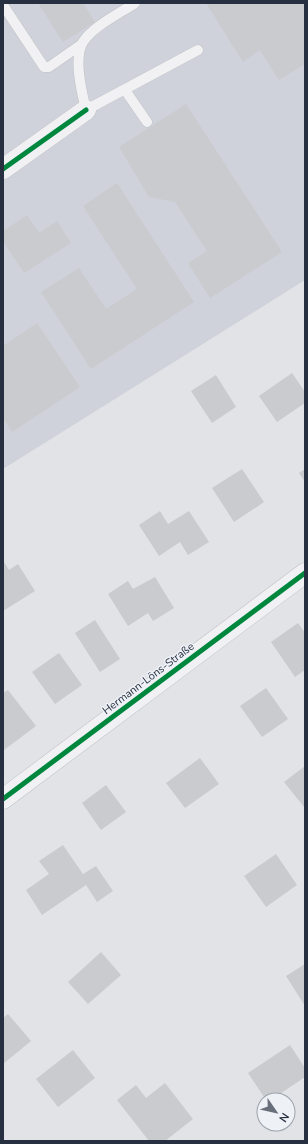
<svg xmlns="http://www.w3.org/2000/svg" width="308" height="1144" viewBox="0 0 308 1144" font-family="'Nunito Sans',sans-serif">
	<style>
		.built { fill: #cfd2da }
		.building { fill: #c9cbcf }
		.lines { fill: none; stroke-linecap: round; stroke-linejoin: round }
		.lane-casing { stroke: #bfc1c5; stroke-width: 11 }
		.street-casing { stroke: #bfc1c5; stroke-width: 21 }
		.lane { stroke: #f1f1f3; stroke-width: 10 }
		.street { stroke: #f1f1f3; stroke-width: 20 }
		.cycleway-casing { stroke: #eef1f6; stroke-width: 8 }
		.cycleway { stroke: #00873e; stroke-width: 5 }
		.labels { text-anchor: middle; stroke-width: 3; stroke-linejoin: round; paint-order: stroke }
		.street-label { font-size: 11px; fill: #273040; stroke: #eef1f6 }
	</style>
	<rect width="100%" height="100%" fill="#e1e3e7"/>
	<path class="built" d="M 3,3 L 305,3 L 305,280 L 3,469 Z"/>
	<path class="building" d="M 38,3 L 83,3 L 95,22 L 63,42 Z
		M 206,3 L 305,3 L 305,64 L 279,80 L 260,50 L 243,62 Z
		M 186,104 L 282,252 L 210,298 L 188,263 L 207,251 L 175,202 L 149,197 L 119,147 Z
		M 117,183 L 194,302 L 91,369 L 41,292 L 79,268 L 106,309 L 137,289 L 83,206 Z
		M 27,215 L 39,233 L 57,221 L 71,243 L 24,273 L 3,241 L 3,231 Z
		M 37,323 L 80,387 L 12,432 L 3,418 L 3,346 Z
		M 292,373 L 305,392 L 305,403 L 277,422 L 259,396 Z
		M 216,375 L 236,407 L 212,423 L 191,391 Z
		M 242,469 L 264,502 L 234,522 L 212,488 Z
		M 305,469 L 305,482 L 299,473 Z
		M 160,511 L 168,524 L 189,511 L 209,542 L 188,555 L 180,542 L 159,556 L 139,525 Z
		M 3,560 L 9,570 L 18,564 L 35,591 L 3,611 Z
		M 155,577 L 174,608 L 153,621 L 148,613 L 128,626 L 108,594 L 128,581 L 133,589 Z
		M 95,620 L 120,659 L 100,672 L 75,633 Z
		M 298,623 L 305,633 L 305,670 L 295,677 L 271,642 Z
		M 59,653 L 82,685 L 55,704 L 32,672 Z
		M 266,688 L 288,719 L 262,737 L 240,706 Z
		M 8,690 L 36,726 L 4,750 L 3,748 L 3,693 Z
		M 200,758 L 219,784 L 185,808 L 166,783 Z
		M 305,766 L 305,806 L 304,807 L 284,782 Z
		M 106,785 L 126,812 L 101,830 L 82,803 Z
		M 63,845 L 83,874 L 96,866 L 113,891 L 97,902 L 86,885 L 42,915 L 26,890 L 49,874 L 39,861 Z
		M 276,854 L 297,885 L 266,907 L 244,876 Z
		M 101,952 L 121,975 L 88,1004 L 68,982 Z
		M 305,964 L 305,1006 L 286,976 Z
		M 8,1014 L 31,1041 L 3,1064 L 3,1018 Z
		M 290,1045 L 305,1068 L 305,1077 L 271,1100 L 266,1100 L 248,1073 Z
		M 73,1050 L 95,1078 L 58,1107 L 36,1079 Z
		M 165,1083 L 193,1119 L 165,1141 L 149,1141 L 117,1100 L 136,1085 L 146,1098 Z"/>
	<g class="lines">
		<defs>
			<path id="lane" d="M 135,3 C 120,13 92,27 83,42 C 73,58 82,93 86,110 L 198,50
				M 3,5 L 44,67 L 49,67 L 82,44
				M 125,90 L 147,122"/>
			<path id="street" d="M 3,169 L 86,110
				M 3,799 L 305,573"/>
		</defs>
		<use href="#lane" class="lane-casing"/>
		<use href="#street" class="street-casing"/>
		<use href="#lane" class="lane"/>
		<use href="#street" class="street"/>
		<defs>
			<path id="cycleway" d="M 3,169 L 86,110
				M 3,799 L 305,573"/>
		</defs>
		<use href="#cycleway" class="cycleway-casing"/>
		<use href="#cycleway" class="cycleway"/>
	</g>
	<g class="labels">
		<g class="street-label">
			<text transform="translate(148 678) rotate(-37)" y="4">Hermann-Löns-Straße</text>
		</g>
	</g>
	<rect width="308" height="1144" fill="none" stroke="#273040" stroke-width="8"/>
	<g transform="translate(276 1112) rotate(124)"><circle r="19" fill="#eef1f6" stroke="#9ea4ad"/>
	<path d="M0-3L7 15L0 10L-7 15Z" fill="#686f7a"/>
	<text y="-6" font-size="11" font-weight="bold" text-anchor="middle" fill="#273040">N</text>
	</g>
</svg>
